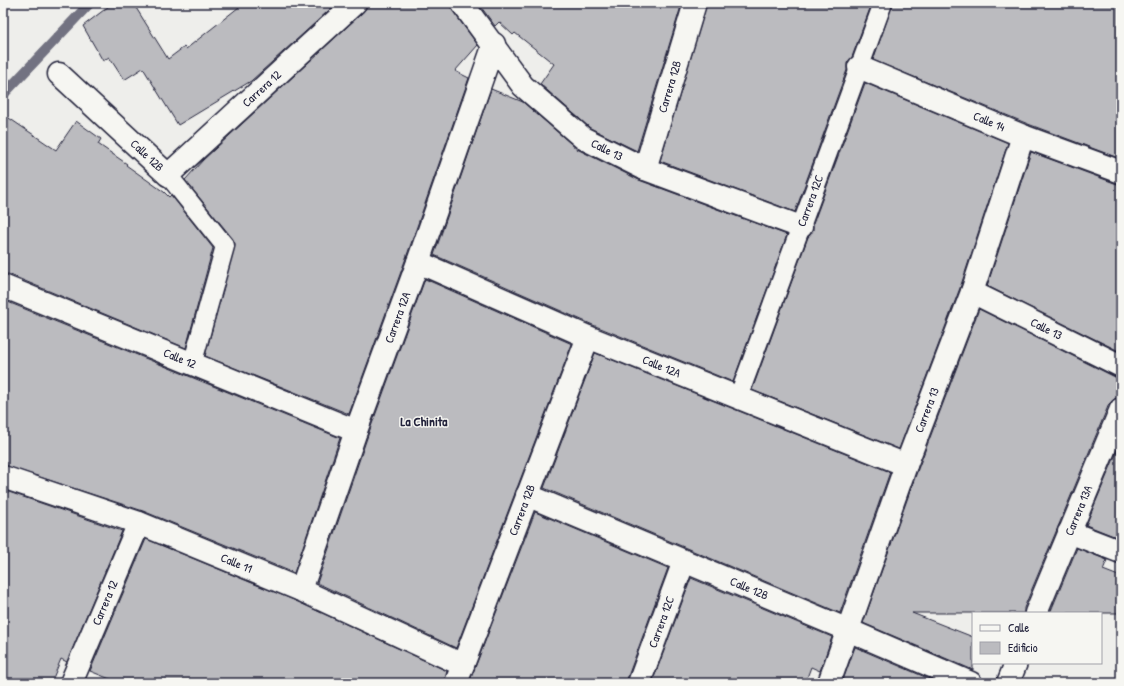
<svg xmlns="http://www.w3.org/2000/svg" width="1124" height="686" viewBox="0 0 1124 686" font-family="'Patrick Hand',sans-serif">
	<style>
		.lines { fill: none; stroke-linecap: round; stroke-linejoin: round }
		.stream { stroke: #727281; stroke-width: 10 }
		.building { fill: #bbbbbf; stroke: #22223b }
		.lane-casing { stroke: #22223b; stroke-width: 21 }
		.street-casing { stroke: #22223b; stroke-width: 25 }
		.lane { stroke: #f6f6f2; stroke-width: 18 }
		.street { stroke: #f6f6f2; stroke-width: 22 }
		.labels { text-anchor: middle; stroke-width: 3; stroke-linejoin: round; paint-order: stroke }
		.street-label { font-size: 12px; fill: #22223b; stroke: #f6f6f2 }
		.neighbourhood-label { font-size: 13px; font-weight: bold; fill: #22223b; stroke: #f6f6f2 }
	</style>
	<rect width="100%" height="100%" fill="#eeeeeb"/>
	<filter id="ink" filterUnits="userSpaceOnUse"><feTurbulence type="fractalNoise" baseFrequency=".025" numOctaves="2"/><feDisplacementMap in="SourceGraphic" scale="8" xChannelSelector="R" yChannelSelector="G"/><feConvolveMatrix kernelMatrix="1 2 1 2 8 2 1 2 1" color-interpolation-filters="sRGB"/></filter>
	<g filter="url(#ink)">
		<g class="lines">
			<path class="stream" d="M 3,95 L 90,3"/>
		</g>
		<path class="building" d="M 113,3 L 133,3 L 168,59 L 184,47 L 186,49 L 244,3 L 337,3 L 251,81 L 178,125 L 143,68 L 124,80 L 109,57 L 103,61 L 83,26 Z
			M 367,3 L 450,3 L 452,10 L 478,45 L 455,71 L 469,78 L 406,258 L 349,414 L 205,356 L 235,244 L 233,239 L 185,180 L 203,160 L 363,12 L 367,7 Z
			M 478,3 L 682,3 L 637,151 L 590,128 L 540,84 L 554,64 L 515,33 L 513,35 L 499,22 L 495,26 Z
			M 707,3 L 872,3 L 852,57 L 847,63 L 847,70 L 795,212 L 660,161 Z
			M 893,3 L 1121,3 L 1121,159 L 1028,124 L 873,60 Z
			M 865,83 L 1008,143 L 960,288 L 899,449 L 752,390 L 808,237 L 813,231 L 813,224 Z
			M 491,89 L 523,102 L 577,149 L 639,180 L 787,235 L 733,382 L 593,325 L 434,255 Z
			M 3,114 L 56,150 L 76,121 L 101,139 L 98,144 L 127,164 L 126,165 L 164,192 L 169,197 L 171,195 L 213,248 L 186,348 L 8,274 L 3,274 Z
			M 1031,152 L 1117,184 L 1121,184 L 1121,352 L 987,286 Z
			M 425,279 L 572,344 L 456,648 L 317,583 L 368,435 Z
			M 3,300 L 340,438 L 294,573 L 143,511 L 3,465 Z
			M 979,309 L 1115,377 L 1121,378 L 1121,397 L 1114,399 L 1109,404 L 1058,527 L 1024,608 L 1024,613 L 912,613 L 973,637 L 973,670 L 863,623 L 918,469 Z
			M 595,353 L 890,472 L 840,613 L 544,488 Z
			M 1121,442 L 1121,524 L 1116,537 L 1086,525 Z
			M 3,490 L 122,531 L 67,662 L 61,659 L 51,683 L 3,683 Z
			M 535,512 L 668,568 L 627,679 L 627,683 L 469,683 Z
			M 146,539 L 296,601 L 447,671 L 444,683 L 120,683 L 90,671 Z
			M 1077,548 L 1107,560 L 1103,570 L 1121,577 L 1121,613 L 1050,613 Z
			M 691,578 L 832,637 L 820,671 L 811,667 L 805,683 L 652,683 Z
			M 855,647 L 939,683 L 852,683 L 843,680 Z"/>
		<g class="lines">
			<defs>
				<g id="lane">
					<path d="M 168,175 L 225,246 L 192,365"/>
					<path id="s1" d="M 738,398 L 883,3"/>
				</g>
				<g id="street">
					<path id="s2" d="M 462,3 L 523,86 L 583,138 L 645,169 L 801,227"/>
					<path id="s3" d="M 859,67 L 1023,136 L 1121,172"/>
					<path id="s4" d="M 59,74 L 168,175 L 355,3"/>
					<path id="s5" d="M 645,169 L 695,3"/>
					<path id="s6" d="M 418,262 L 588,337 L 906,465"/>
					<path id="s7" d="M 3,286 L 356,431"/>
					<path id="s8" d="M 972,292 L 1121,366"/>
					<path id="s9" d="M 3,477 L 139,523 L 301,590 L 463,665"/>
					<path id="s10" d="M 527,495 L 848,630 L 971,683"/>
					<path d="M 1069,532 L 1121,552"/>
					<path id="s11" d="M 301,590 L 356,431 L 418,262 L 494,44"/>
					<path id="s12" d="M 1036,613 L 1121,409"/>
					<path id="s13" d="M 71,683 L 139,523"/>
					<path id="s14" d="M 456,683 L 588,337"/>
					<path id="s15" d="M 639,683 L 684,561"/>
					<path id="s16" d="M 829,683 L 906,465 L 972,292 L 1023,136"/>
					<path d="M 1008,683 L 1016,663"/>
				</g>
			</defs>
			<use href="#lane" class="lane-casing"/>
			<use href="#street" class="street-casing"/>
			<use href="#lane" class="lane"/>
			<use href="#street" class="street"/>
		</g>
	</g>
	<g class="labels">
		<g class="street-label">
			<text dy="4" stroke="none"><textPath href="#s5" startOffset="86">Carrera 12B</textPath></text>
			<text dy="4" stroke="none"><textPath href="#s4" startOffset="276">Carrera 12</textPath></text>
			<text dy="4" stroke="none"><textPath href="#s3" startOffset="141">Calle 14</textPath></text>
			<text dy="4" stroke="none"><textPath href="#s2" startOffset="209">Calle 13</textPath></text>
			<text dy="4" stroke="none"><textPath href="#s4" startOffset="120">Calle 12B</textPath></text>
			<text dy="4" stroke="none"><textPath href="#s1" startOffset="210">Carrera 12C</textPath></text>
			<text dy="4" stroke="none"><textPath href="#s11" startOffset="289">Carrera 12A</textPath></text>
			<text dy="4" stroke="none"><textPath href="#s8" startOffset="83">Calle 13</textPath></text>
			<text dy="4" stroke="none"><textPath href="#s7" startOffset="191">Calle 12</textPath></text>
			<text dy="4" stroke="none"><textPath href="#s6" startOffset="265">Calle 12A</textPath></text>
			<text dy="4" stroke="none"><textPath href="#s16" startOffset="290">Carrera 13</textPath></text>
			<text dy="4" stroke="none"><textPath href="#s14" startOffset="185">Carrera 12B</textPath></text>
			<text dy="4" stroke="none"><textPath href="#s12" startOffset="111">Carrera 13A</textPath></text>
			<text dy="4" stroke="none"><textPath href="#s9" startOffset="249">Calle 11</textPath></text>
			<text dy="4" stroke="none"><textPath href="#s10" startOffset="241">Calle 12B</textPath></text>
			<text dy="4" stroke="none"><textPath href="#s13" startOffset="87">Carrera 12</textPath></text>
			<text dy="4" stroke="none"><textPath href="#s15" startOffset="65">Carrera 12C</textPath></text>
		</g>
		<g class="neighbourhood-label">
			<text x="424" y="426">La Chinita</text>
		</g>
	</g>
	<rect width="1124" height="686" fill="none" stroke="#f6f6f2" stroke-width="16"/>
	<rect x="8" y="8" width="1108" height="670" fill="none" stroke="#22223b" stroke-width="1.5" filter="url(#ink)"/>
	<rect x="972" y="612" width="130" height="52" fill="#f6f6f2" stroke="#a1a1a9"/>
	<rect x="980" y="625" width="20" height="6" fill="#f6f6f2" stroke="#a1a1a9"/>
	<text x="1008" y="632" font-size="12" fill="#22223b">Calle</text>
	<rect x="980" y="642" width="20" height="12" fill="#bbbbbf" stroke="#a1a1a9"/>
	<text x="1008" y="652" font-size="12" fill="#22223b">Edificio</text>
</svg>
